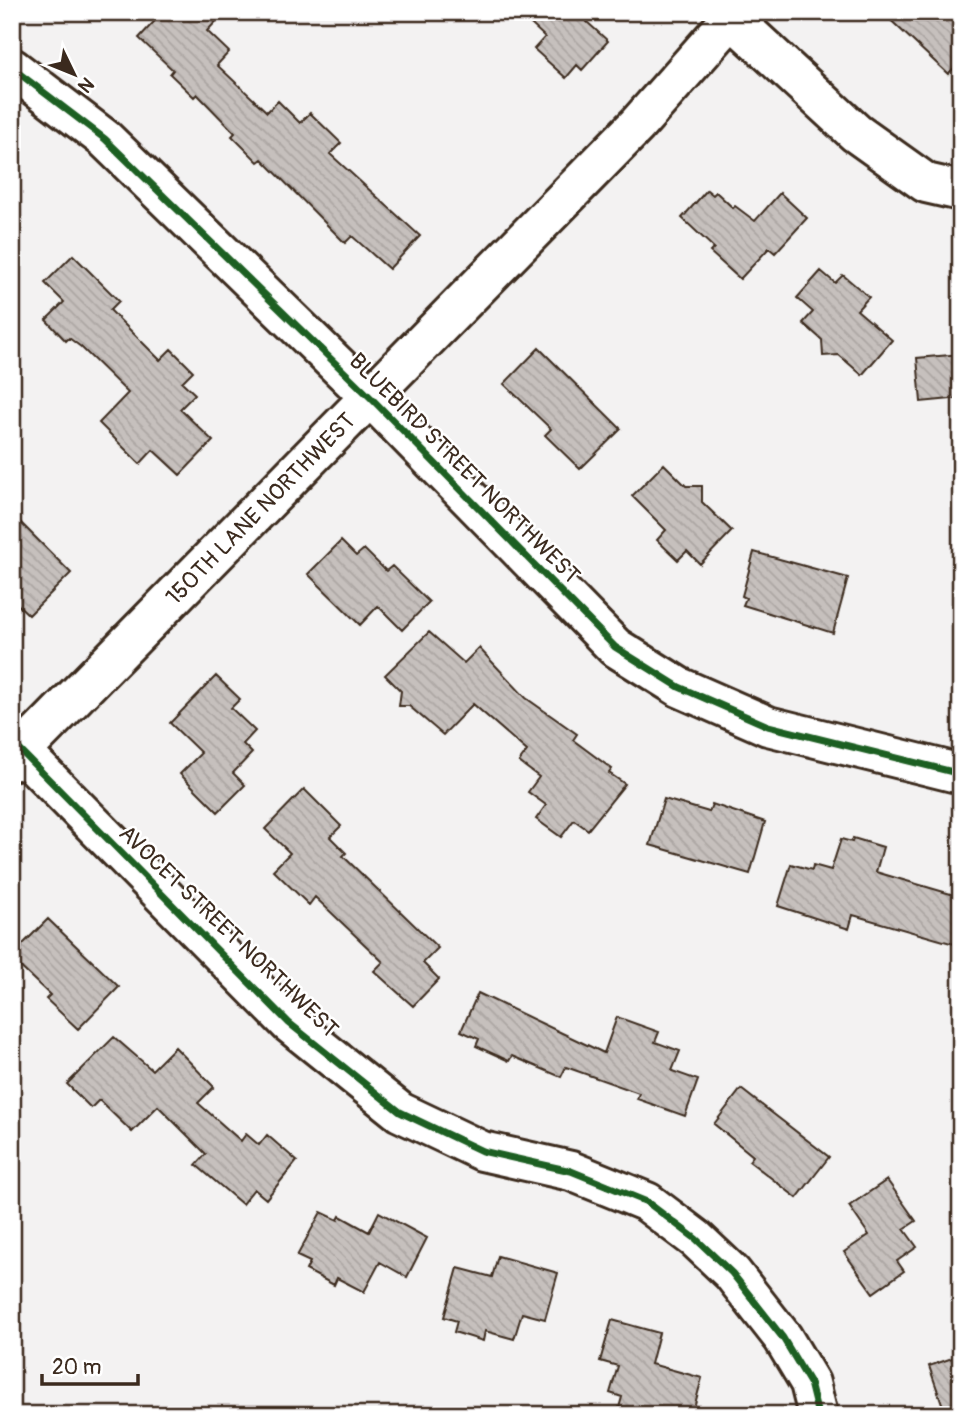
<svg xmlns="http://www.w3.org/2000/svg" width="973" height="1427" viewBox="0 0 973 1427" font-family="Pangolin,sans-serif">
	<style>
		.building { fill: url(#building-back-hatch); stroke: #3b2a1e; stroke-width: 2 }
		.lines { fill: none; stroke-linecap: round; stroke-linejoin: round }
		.minor-casing { stroke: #3b2a1e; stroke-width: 44 }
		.minor { stroke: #fff; stroke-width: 38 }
		.cycleway-casing { stroke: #fff; stroke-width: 11 }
		.cycleway { stroke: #1b5e20; stroke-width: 7 }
		.labels { text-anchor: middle; stroke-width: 5; stroke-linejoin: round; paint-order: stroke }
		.street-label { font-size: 23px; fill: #3b2a1e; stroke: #fff }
	</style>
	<defs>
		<pattern id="building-back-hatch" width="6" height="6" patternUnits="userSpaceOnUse" patternTransform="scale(1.75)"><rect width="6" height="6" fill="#c6c0bd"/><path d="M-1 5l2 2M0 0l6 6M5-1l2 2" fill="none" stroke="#aba5a2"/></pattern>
	</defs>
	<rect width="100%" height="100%" fill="#f3f2f2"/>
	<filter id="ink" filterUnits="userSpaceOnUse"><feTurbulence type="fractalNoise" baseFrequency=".0143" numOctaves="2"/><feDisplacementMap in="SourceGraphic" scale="14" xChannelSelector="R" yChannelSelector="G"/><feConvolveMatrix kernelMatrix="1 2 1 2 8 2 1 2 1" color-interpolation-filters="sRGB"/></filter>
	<g filter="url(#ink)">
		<path class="building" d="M 163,12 L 225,12 L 207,31 L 229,52 L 217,65 L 267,112 L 278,101 L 300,123 L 310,113 L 341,143 L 330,154 L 420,236 L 389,269 L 352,236 L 345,243 L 262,159 L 258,162 L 232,136 L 235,133 L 197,94 L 194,97 L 170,74 L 173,70 L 139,38 Z
			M 518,12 L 576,12 L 608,41 L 582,70 L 577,65 L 566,78 L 534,49 L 545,37 Z
			M 882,12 L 961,12 L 961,61 L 948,74 Z
			M 707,190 L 713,195 L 716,192 L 733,208 L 735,206 L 755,221 L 780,193 L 807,218 L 775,253 L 769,248 L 740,279 L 710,252 L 714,248 L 682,218 Z
			M 73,255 L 119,301 L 110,310 L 160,360 L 171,349 L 193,371 L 182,382 L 195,394 L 180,409 L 213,441 L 180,475 L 153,450 L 140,464 L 99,423 L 128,393 L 81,347 L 69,338 L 66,341 L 46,320 L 64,302 L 45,283 Z
			M 821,271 L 835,283 L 843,275 L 869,297 L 857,310 L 892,340 L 862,375 L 839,355 L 823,356 L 822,340 L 803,323 L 813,312 L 797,298 Z
			M 539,348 L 621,429 L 580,469 L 545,435 L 551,429 L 504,384 Z
			M 961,354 L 961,398 L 921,402 L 917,358 Z
			M 664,464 L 686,486 L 702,486 L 702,502 L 732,531 L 700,564 L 687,551 L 678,560 L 657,540 L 666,530 L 632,496 Z
			M 12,514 L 71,573 L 29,615 L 12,599 Z
			M 341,541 L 356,556 L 364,549 L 386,571 L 392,566 L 429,602 L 402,630 L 378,606 L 360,625 L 308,574 Z
			M 754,552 L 848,578 L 833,633 L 743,605 L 746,598 L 742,596 Z
			M 429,632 L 464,663 L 479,648 L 526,698 L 577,734 L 573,740 L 612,769 L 609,773 L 625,784 L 588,830 L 574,820 L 561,837 L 536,819 L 546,805 L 528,792 L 539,777 L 519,762 L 527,751 L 473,704 L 443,735 L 409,706 L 399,706 L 401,691 L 385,675 Z
			M 216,676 L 240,699 L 231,708 L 255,731 L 243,744 L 252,753 L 233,773 L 245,785 L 218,812 L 180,774 L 201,753 L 170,723 Z
			M 304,789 L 341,826 L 330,837 L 346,853 L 343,856 L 438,948 L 423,963 L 439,979 L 413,1006 L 374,971 L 383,962 L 315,897 L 309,905 L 273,870 L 290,853 L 265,829 Z
			M 664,799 L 709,812 L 712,804 L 765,822 L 750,874 L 650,845 Z
			M 853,838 L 883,847 L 876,872 L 961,897 L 961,946 L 853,915 L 849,929 L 778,906 L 791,864 L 812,870 L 813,865 L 831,870 L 841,839 L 852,842 Z
			M 48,919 L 119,987 L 78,1029 L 46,999 L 50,995 L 12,959 L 12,955 Z
			M 478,993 L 604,1053 L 617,1017 L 659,1032 L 655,1042 L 680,1051 L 672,1071 L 698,1080 L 685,1116 L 637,1099 L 639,1093 L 566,1067 L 561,1077 L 512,1056 L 509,1061 L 476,1046 L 479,1039 L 461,1031 Z
			M 114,1037 L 152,1070 L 175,1047 L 214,1087 L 198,1103 L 241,1141 L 246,1134 L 259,1145 L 267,1135 L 297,1161 L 266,1199 L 254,1189 L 242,1204 L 196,1165 L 206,1154 L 158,1106 L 132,1132 L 99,1100 L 91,1108 L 67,1084 Z
			M 741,1089 L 829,1157 L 797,1198 L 749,1161 L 753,1156 L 714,1124 Z
			M 887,1180 L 916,1221 L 904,1229 L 917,1247 L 897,1261 L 904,1271 L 873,1293 L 844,1252 L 869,1235 L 849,1206 Z
			M 321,1212 L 338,1220 L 340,1216 L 369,1232 L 379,1212 L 427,1238 L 407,1277 L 380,1262 L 364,1292 L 337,1278 L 334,1285 L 306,1270 L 310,1262 L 297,1256 Z
			M 498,1256 L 558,1273 L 545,1319 L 522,1313 L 514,1339 L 485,1331 L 483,1341 L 454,1332 L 457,1321 L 444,1317 L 458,1268 L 492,1277 Z
			M 612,1320 L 659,1333 L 651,1364 L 702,1378 L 692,1415 L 617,1415 L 622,1397 L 610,1393 L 618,1366 L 600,1361 Z
			M 961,1355 L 961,1415 L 946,1415 L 929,1366 Z"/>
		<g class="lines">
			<defs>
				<g id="minor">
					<path d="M 725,12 L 856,133 L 926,183 L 961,191"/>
					<path d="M 12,68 L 105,139 L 371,398 L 615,647 L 679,687 L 768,726 L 961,774"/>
					<path d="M 12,742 L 289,1023 L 400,1112 L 482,1151 L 571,1171 L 647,1202 L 696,1239 L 732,1273 L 783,1338 L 810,1383 L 818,1415"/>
					<path id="s1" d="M 12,761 L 637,125 L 737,12"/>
				</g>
			</defs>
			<use href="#minor" class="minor-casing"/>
			<use href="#minor" class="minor"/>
			<defs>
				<path id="cycleway" d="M 12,68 L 105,139 L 371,398 L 615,647 L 679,687 L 768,726 L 961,774
					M 12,742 L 289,1023 L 400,1112 L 482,1151 L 571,1171 L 647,1202 L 696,1239 L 732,1273 L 783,1338 L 810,1383 L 818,1415"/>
			</defs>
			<use href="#cycleway" class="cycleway-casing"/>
			<use href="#cycleway" class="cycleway"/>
		</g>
	</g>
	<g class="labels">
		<g class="street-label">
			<text transform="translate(465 468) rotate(45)" y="8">BLUEBIRD STREET NORTHWEST</text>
			<text dy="8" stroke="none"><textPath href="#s1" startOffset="354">150TH LANE NORTHWEST</textPath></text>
			<text transform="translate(229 931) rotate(44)" y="8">AVOCET STREET NORTHWEST</text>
		</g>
	</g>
	<rect width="973" height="1427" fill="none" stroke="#fff" stroke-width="42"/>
	<rect x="21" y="21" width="931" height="1385" fill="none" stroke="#3b2a1e" stroke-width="2.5" filter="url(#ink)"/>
	<g transform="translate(74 74) rotate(133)" stroke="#ffffff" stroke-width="5" paint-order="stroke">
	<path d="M0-5L12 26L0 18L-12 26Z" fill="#3b2a1e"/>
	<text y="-10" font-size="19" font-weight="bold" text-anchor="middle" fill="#3b2a1e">N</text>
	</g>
	<path d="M42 1374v10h96v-10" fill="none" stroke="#3b2a1e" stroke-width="3.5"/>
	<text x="52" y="1374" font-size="21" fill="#3b2a1e" stroke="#ffffff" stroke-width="5" paint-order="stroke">20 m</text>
</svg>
